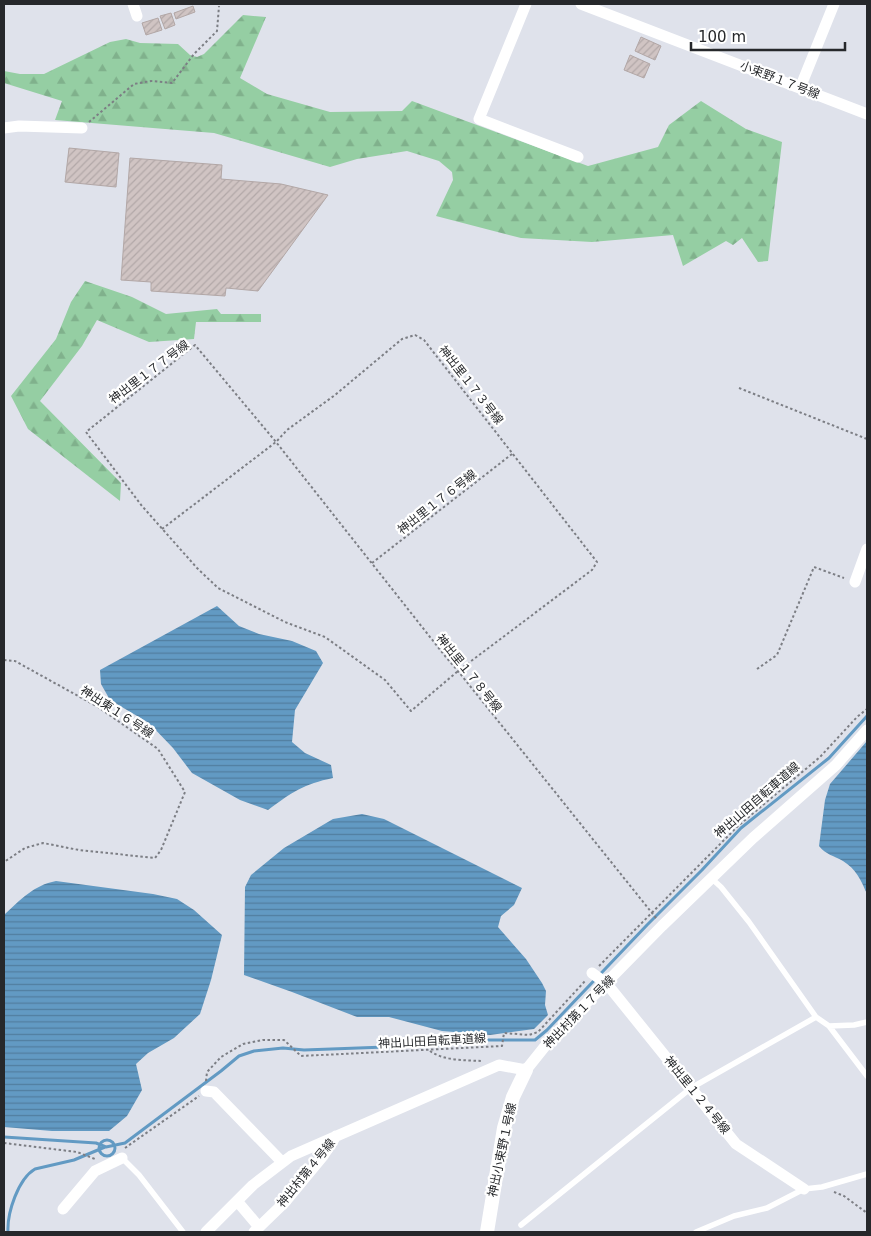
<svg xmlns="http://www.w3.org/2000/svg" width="871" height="1236" viewBox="0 0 871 1236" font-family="'DejaVu Sans','Noto Sans JP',sans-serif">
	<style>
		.forest { fill: url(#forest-firs) }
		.water { fill: url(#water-rules) }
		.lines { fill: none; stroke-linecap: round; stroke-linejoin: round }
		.stream { stroke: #629ac3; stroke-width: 3 }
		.building { fill: url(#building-hatch); stroke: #b2a7a6 }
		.path { stroke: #7c7e84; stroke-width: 2; stroke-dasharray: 2.5 2.5; stroke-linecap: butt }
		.service { stroke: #fff; stroke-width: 5.5 }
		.minor { stroke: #fff; stroke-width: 11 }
		.tertiary { stroke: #fff; stroke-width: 14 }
		.labels { text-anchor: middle; stroke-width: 4.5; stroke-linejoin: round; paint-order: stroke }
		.street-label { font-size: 12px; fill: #26282b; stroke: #fff }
	</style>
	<defs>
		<pattern id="forest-firs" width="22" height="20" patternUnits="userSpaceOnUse" patternTransform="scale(1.25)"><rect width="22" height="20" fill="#95cea3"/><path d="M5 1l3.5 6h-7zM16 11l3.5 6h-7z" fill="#80b18c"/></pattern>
		<pattern id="water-rules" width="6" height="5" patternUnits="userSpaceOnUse" patternTransform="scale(1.25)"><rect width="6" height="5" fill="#629ac3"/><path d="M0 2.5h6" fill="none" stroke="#517e9f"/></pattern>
		<pattern id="building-hatch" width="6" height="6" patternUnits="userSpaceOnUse" patternTransform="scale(1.25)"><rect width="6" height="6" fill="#d0c4c3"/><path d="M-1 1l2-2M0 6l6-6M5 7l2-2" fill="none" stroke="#b2a8a8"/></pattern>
	</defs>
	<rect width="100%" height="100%" fill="#dfe2eb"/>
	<path class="forest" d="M 243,15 L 266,17 L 240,78 L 267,94 L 330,112 L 402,111 L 412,101 L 588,166 L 658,147 L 669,125 L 701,101 L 746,129 L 782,142 L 768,261 L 758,262 L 742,238 L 733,245 L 726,241 L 683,266 L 673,235 L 592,242 L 521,238 L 436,216 L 453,180 L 452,172 L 439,161 L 407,151 L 357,159 L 330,167 L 214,133 L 55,120 L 62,101 L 4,83 L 4,71 L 20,74 L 44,74 L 110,42 L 126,39 L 140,43 L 178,44 L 190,55 L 197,57 L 204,54 Z
		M 85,281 L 132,297 L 166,314 L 217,309 L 221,314 L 261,314 L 261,322 L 196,322 L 194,339 L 149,342 L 97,320 L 82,346 L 40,401 L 121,483 L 120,501 L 28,429 L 11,396 L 56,339 L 71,302 Z"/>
	<path class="water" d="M 217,606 L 239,626 L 259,634 L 292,641 L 316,651 L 323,663 L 295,710 L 292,742 L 305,753 L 331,765 L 333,778 C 304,784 292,792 268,810 L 240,800 L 192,773 L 173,748 L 149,723 L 110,700 L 101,684 L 100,670 Z
		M 867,741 L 867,894 C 861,880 856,869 843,861 C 833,855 826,855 819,846 L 825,800 L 830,784 Z
		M 362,814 L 384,819 L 522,888 L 514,905 L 501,916 L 498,927 L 526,959 L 542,983 L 546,991 L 545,1005 L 548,1015 L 534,1029 L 490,1035 L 442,1031 L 389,1017 L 357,1017 L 292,992 L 244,975 L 245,887 L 251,875 L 284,848 L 333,819 Z
		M 56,881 L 153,894 L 177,899 L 194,910 L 222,935 L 211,980 L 200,1014 L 174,1038 L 148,1053 L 136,1064 L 142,1090 L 127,1116 L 109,1131 L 52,1131 L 4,1127 L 4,915 C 20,900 34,885 56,881 Z"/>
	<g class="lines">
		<path class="stream" d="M 4,1137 L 96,1143 L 106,1147 L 125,1143 L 221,1071 L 239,1056 L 254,1051 L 283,1048 L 304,1050 L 440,1045 L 485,1040 L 535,1040 L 547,1030 L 647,925 L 702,870 L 741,828 L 829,758 L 867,716
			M99 1148a8 8 0 1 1 16 0a8 8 0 1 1-16 0Z
			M 8,1232 C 7,1213 18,1179 35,1169 L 74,1160 L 105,1147"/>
	</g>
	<path class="building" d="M 193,6 L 195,12 L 176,19 L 174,13 Z
		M 171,13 L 175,25 L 165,29 L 160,16 Z
		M 158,18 L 162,30 L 146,35 L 142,23 Z
		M 641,37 L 661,46 L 655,60 L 635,51 Z
		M 630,55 L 650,64 L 644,78 L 624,70 Z
		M 69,148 L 119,153 L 116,187 L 65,182 Z
		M 130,158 L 222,165 L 221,179 L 281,184 L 328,195 L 258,291 L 226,288 L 225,296 L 151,291 L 151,282 L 121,280 Z"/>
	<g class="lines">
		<path class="path" d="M 89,122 L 134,84 L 151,81 L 172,83 L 194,54 L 217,31 L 219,6
			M 739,388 L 867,439
			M 162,529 L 276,442 L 287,430 L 335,395 L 402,339 L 415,335 L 424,340 L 597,562 L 592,570 L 458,671 L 411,711 L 385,680 L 325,637 L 285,622 L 218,588 L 197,568 L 142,506 L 86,432 L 195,345 L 276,442 L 445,656 L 458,671 L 656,918
			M 372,563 L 512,454
			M 4,660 L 15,661 L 98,707 L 158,749 L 185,792 L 161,850 L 155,858 L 79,850 L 43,843 L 25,848 L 4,862
			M 757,669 L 777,655 L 814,567 L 844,578
			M 599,966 L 738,826 L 820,757 L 857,717 L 867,709
			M 430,1051 C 444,1061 465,1060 481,1061
			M 206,1081 L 207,1072 L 221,1057 L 243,1044 L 263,1040 L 284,1040 L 301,1056 L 502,1046 L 504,1033 L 529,1035 L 538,1032 L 586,980
			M 4,1143 L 77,1152 L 95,1159
			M 125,1148 L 199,1096
			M 834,1192 L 844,1196 L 867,1213"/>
		<path class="service" d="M 711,878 L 721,887 L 749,922 L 816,1017 L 829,1026 L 867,1076
			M 829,1026 L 854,1025 L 867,1022
			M 121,1157 L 139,1175 L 183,1232
			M 521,1225 L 691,1088 L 816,1017
			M 696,1232 L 734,1216 L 767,1208 L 804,1189 L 822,1187 L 867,1174"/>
		<path class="minor" d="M 133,4 L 137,16
			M 526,4 L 479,119 L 578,157
			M 581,4 L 867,114
			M 800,88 L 834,4
			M 4,128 L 19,126 L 82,128
			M 855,582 L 867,549
			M 592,973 L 607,984 L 736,1144 L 804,1189
			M 206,1091 L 214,1092 L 282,1162
			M 237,1201 L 259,1227
			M 63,1209 L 95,1171 L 122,1158
			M 206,1232 L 253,1185 L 291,1156 L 499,1065 L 526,1070 L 550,1040 L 662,926 L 753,838 L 836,765 L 867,730
			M 254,1232 L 285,1202 L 323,1156 L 336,1136"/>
		<path class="tertiary" d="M 487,1232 L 504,1128 L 513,1097 L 526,1070"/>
	</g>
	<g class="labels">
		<g class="street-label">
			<text transform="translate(780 80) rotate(21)" y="4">小束野１７号線</text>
			<text transform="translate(149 372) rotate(-37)" y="4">神出里１７７号線</text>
			<text transform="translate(471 385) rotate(52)" y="4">神出里１７３号線</text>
			<text transform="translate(437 502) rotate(-38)" y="4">神出里１７６号線</text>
			<text transform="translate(469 673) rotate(51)" y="4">神出里１７８号線</text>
			<text transform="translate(117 712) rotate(33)" y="4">神出東１６号線</text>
			<text transform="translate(757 800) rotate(-41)" y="4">神出山田自転車道線</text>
			<text transform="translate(579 1012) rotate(-46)" y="4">神出村第１７号線</text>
			<text transform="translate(432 1041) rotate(-3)" y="4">神出山田自転車道線</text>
			<text transform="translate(697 1095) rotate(51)" y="4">神出里１２４号線</text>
			<text transform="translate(502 1150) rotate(-78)" y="4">神出小束野１号線</text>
			<text transform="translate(306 1173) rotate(-51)" y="4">神出村第４号線</text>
		</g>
	</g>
	<rect width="871" height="1236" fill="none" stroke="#26282b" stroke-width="10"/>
	<path d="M691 42v8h154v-8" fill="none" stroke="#26282b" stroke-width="2.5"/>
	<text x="698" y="42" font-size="15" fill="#26282b" stroke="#ffffff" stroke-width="4" paint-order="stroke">100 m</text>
</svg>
